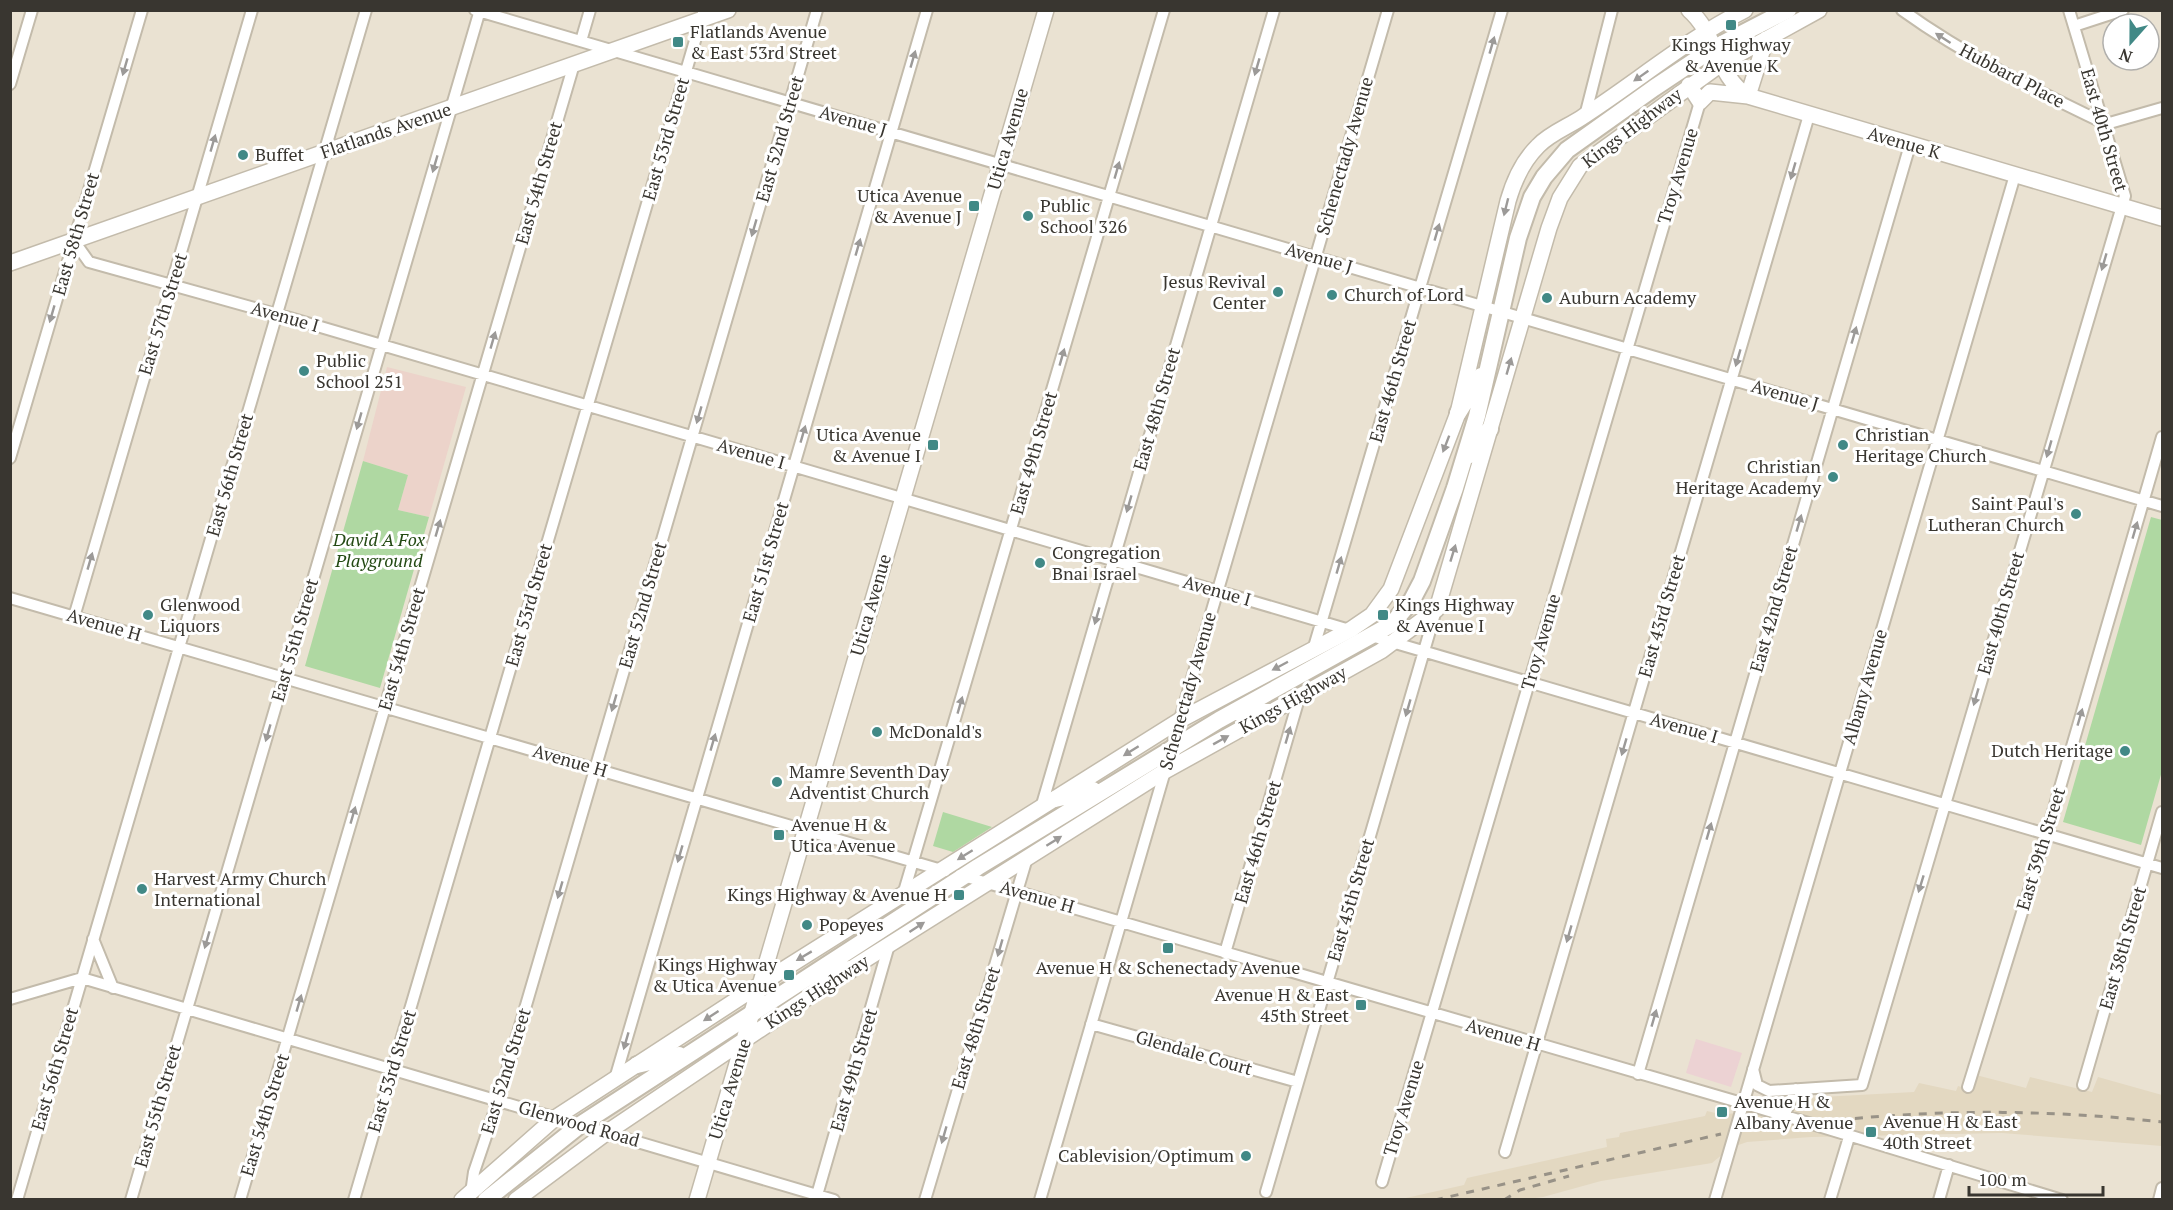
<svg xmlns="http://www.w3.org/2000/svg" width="2173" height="1210" viewBox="0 0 2173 1210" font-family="'PT Serif',serif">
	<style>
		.commercial { fill: #ecd2d3 }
		.built { fill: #e3d8c1 }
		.education { fill: #ecd3ca }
		.green { fill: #afd8a2 }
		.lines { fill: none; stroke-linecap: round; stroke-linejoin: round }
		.street-casing { stroke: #c3bbab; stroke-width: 14 }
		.secondary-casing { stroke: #c3bbab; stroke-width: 18 }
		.primary-casing { stroke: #c3bbab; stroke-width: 20 }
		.street { stroke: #fff; stroke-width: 10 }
		.secondary { stroke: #fff; stroke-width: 15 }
		.primary { stroke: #fff; stroke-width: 16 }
		.rail { stroke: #989287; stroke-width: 3; stroke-dasharray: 8 8; stroke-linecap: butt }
		.oneway { fill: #9c9a98 }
		.poi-dot { fill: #418986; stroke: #fff; stroke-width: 2 }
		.labels { text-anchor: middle; stroke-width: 6; stroke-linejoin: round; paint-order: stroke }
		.poi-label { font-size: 18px; fill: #393630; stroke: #fff; text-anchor: start }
		.street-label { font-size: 18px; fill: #393630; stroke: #fff }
		.park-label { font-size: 18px; font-style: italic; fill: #234913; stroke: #fff }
	</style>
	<rect width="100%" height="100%" fill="#eae2d2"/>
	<path class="commercial" d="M 1696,1039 L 1742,1053 L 1731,1087 L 1686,1073 Z"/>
	<path class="built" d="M 1976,1075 L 2026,1088 L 2030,1077 L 2092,1092 L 2098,1077 L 2162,1095 L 2162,1146 L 2002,1133 L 1811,1137 L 1747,1142 L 1730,1148 L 1712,1163 L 1601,1181 L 1543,1197 L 1519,1200 L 1397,1200 L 1464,1185 L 1467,1178 L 1607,1147 L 1606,1139 L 1619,1137 L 1620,1133 L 1705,1116 L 1707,1111 L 1724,1115 L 1759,1108 L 1800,1105 L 1803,1098 L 1914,1092 L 1919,1083 L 1956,1091 L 1958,1086 L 1971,1090 Z"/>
	<path class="education" d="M 387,367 L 466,387 L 429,517 L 398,510 L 408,475 L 363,461 Z"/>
	<path class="green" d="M 363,461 L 408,475 L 398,510 L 429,517 L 380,688 L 305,666 Z
		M 2151,517 L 2162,520 L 2162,771 L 2141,845 L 2063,822 Z
		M 943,812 L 992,827 L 953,852 L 933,846 Z"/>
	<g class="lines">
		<defs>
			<path id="street" d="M 475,10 L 2162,506
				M 1902,10 C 1966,56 2035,90 2106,124 L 2162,108
				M 2074,26 L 2123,10
				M 581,41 L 590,10
				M 10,84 L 32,10
				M 1585,116 L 1612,10
				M 74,241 L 89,262 L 290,318 L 1353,631
				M 10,458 L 142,10
				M 10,598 L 945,871
				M 74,617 L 252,10
				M 1368,635 L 2162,868
				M 1314,647 L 1502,10
				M 1171,750 L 1388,10
				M 1041,808 L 1274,10
				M 960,875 L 1759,1108 L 2062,1200
				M 903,895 L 1164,10
				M 93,939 L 113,988
				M 1225,953 L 1300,695
				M 82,978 L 834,1200
				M 10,999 L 82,978
				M 1091,1024 L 1298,1082
				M 1753,1069 L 1757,1085 L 1769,1091 L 1862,1085 L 2125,196 L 2069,10
				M 1638,1074 L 1910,145
				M 615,1079 L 927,10
				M 2083,1085 L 2162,812
				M 1968,1087 L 2050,822 L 2162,437
				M 1784,1116 L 1796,1089
				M 1505,1152 L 1809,115
				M 1382,1182 L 1700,102
				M 1266,1192 L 1436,610
				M 471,1193 L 474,1172 L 498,1101 L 817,10
				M 817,1195 L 889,945
				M 17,1200 L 366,10
				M 131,1200 L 480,10
				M 240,1200 L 574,64
				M 354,1200 L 704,10
				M 925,1200 L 1027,858
				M 1040,1200 L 1165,771
				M 1715,1200 L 2015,175
				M 1830,1200 L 1849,1137
				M 1939,1200 L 1949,1165
				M 2159,1200 L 2162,1188"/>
			<path id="secondary" d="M 1689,10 C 1717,34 1717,77 1748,96 L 2162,218
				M 1689,85 L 1700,102 L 1710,92 L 1748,96
				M 1748,96 L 1766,39
				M 10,263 L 728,10
				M 462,1200 L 555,1118 L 784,969 L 1180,720 L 1350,630 L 1372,615 L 1391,589 L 1458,413 L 1508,201 C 1514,180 1522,162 1538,146 C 1550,133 1570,126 1584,116 C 1638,81 1687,39 1745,10
				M 516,1200 L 606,1133 L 841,975 L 1165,771 L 1381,651 L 1437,609 L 1549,228 L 1560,198 L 1580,166 L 1721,64 L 1819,10
				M 697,1200 L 1046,10"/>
			<path id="primary" d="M 1458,413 L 1481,376
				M 1470,455 L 1490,429
				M 1236,712 L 1271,712
				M 1055,799 L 1093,790
				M 819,974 L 851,969
				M 637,1065 L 679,1055
				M 486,1200 L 580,1125 L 978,867 L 1219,720 L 1392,624 L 1412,600 L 1422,581 L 1455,488 L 1477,416 L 1518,238 L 1532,197 L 1544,177 L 1567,150 L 1654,88 L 1714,48 L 1788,10"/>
		</defs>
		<use href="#street" class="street-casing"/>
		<use href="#secondary" class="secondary-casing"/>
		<use href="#primary" class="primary-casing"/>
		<use href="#street" class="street"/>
		<use href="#secondary" class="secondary"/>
		<use href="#primary" class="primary"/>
		<path class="rail" d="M 1839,1120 C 1947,1109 2054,1110 2162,1122
			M 1435,1200 L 1721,1134
			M 1504,1200 L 1520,1190 L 1569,1176"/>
	</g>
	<defs><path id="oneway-solid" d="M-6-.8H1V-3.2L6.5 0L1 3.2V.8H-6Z" transform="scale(1.5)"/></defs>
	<g class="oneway">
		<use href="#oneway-solid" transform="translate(1943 38) rotate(-147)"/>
		<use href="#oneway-solid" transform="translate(1492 45) rotate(-74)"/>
		<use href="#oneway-solid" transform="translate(913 59) rotate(-74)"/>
		<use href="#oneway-solid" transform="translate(125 67) rotate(106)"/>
		<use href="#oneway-solid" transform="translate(1257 67) rotate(106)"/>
		<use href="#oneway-solid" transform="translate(1641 76) rotate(145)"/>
		<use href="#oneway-solid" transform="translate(213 143) rotate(-74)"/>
		<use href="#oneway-solid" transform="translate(435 164) rotate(106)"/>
		<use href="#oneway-solid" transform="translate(1117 170) rotate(-74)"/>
		<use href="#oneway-solid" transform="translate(1793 171) rotate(106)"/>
		<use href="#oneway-solid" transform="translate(1506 207) rotate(104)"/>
		<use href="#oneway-solid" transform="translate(754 228) rotate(106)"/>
		<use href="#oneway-solid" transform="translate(1437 232) rotate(-74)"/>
		<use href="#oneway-solid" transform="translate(858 247) rotate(-74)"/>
		<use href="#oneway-solid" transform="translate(2104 262) rotate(106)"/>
		<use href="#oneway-solid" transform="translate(52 314) rotate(106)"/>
		<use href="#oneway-solid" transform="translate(1854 335) rotate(-74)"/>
		<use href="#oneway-solid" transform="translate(493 340) rotate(-74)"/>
		<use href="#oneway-solid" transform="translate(1062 357) rotate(-74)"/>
		<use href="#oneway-solid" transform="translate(1738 358) rotate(106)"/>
		<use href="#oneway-solid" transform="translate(1509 366) rotate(-74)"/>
		<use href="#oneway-solid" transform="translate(699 415) rotate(106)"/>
		<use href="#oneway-solid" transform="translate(359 421) rotate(106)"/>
		<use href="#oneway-solid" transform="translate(803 434) rotate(-74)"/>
		<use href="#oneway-solid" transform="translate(1446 444) rotate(111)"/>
		<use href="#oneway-solid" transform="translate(2049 449) rotate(106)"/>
		<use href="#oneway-solid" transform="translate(1129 504) rotate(106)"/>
		<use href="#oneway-solid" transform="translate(1799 523) rotate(-74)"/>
		<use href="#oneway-solid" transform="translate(438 528) rotate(-74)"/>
		<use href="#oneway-solid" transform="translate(2135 530) rotate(-74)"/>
		<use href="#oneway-solid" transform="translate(1453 553) rotate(-73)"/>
		<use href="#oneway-solid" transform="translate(90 561) rotate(-74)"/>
		<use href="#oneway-solid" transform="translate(1339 565) rotate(-74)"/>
		<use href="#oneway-solid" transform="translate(1097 616) rotate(106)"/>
		<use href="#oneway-solid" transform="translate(1280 666) rotate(152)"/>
		<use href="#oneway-solid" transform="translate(1976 697) rotate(106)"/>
		<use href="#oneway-solid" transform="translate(614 703) rotate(106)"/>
		<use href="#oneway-solid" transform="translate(960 705) rotate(-74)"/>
		<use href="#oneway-solid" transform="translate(1408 708) rotate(106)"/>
		<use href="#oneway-solid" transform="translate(2080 717) rotate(-74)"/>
		<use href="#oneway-solid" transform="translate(268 733) rotate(106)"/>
		<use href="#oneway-solid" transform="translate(1288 735) rotate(-74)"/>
		<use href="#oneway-solid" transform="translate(1221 740) rotate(-29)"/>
		<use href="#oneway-solid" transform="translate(713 742) rotate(-74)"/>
		<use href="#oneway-solid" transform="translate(1624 747) rotate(106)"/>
		<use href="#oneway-solid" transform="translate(1131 751) rotate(148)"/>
		<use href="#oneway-solid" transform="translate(353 815) rotate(-74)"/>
		<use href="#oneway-solid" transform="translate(1709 831) rotate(-74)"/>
		<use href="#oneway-solid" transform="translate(1054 841) rotate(-32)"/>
		<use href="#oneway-solid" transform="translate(680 854) rotate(106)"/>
		<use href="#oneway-solid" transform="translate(965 855) rotate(148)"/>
		<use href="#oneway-solid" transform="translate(1921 884) rotate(107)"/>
		<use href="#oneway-solid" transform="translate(560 890) rotate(106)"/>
		<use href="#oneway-solid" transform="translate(917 927) rotate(-33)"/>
		<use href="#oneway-solid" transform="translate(1569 934) rotate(106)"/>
		<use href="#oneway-solid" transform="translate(207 940) rotate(106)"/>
		<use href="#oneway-solid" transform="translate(1000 948) rotate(106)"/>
		<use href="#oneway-solid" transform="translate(804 956) rotate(149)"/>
		<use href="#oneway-solid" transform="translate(299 1003) rotate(-74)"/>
		<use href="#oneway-solid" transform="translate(711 1016) rotate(147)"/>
		<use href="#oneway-solid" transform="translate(1654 1018) rotate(-74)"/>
		<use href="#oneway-solid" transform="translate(626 1041) rotate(106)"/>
		<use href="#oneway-solid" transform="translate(944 1135) rotate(106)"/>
	</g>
	<g class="poi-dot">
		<rect x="1725" y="19" width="12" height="12" rx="3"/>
		<rect x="672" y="36" width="12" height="12" rx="3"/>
		<circle cx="243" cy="155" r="6"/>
		<rect x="968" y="200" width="12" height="12" rx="3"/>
		<circle cx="1028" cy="216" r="6"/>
		<circle cx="1278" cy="292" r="6"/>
		<circle cx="1332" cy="295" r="6"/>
		<circle cx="1547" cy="298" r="6"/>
		<circle cx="304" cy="371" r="6"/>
		<rect x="927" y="439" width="12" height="12" rx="3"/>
		<circle cx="1843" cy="445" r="6"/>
		<circle cx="1833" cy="477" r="6"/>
		<circle cx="2076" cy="514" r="6"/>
		<circle cx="1040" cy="563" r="6"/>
		<circle cx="148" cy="615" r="6"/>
		<rect x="1377" y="609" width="12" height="12" rx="3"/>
		<circle cx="877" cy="732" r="6"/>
		<circle cx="2125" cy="751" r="6"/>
		<circle cx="777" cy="782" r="6"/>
		<rect x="773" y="829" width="12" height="12" rx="3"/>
		<circle cx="142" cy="889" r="6"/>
		<rect x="953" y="889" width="12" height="12" rx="3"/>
		<circle cx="807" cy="925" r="6"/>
		<rect x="1162" y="942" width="12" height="12" rx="3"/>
		<rect x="783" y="969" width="12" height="12" rx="3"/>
		<rect x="1355" y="999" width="12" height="12" rx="3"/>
		<rect x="1716" y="1106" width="12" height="12" rx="3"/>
		<rect x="1865" y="1126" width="12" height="12" rx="3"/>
		<circle cx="1246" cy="1156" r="6"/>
	</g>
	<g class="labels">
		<g class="poi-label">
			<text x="690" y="38">Flatlands Avenue<tspan x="690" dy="21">&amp; East 53rd Street</tspan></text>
			<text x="1731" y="51" text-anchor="middle">Kings Highway<tspan x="1731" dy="21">&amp; Avenue K</tspan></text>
			<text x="255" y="161">Buffet</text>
			<text x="962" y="202" text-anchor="end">Utica Avenue<tspan x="962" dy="21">&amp; Avenue J</tspan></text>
			<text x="1040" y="212">Public<tspan x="1040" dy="21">School 326</tspan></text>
			<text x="1266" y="288" text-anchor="end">Jesus Revival<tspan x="1266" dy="21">Center</tspan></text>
			<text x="1344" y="301">Church of Lord</text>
			<text x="1559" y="304">Auburn Academy</text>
			<text x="316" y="367">Public<tspan x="316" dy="21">School 251</tspan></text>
			<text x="921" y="441" text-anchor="end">Utica Avenue<tspan x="921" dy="21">&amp; Avenue I</tspan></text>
			<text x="1855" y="441">Christian<tspan x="1855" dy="21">Heritage Church</tspan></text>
			<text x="1821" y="473" text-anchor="end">Christian<tspan x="1821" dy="21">Heritage Academy</tspan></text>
			<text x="2064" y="510" text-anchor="end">Saint Paul's<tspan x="2064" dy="21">Lutheran Church</tspan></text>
			<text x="1052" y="559">Congregation<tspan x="1052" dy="21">Bnai Israel</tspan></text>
			<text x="160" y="611">Glenwood<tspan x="160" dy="21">Liquors</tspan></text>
			<text x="1395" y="611">Kings Highway<tspan x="1395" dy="21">&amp; Avenue I</tspan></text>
			<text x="889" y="738">McDonald's</text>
			<text x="2113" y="757" text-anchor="end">Dutch Heritage</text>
			<text x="789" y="778">Mamre Seventh Day<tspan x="789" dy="21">Adventist Church</tspan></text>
			<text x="791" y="831">Avenue H &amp;<tspan x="791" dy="21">Utica Avenue</tspan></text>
			<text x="154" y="885">Harvest Army Church<tspan x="154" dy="21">International</tspan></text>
			<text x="947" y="901" text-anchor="end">Kings Highway &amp; Avenue H</text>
			<text x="819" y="931">Popeyes</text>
			<text x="777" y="971" text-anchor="end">Kings Highway<tspan x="777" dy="21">&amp; Utica Avenue</tspan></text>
			<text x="1168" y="974" text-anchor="middle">Avenue H &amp; Schenectady Avenue</text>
			<text x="1349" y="1001" text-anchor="end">Avenue H &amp; East<tspan x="1349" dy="21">45th Street</tspan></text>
			<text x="1734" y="1108">Avenue H &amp;<tspan x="1734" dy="21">Albany Avenue</tspan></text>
			<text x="1883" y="1128">Avenue H &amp; East<tspan x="1883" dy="21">40th Street</tspan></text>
			<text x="1234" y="1162" text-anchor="end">Cablevision/Optimum</text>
		</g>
		<g class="street-label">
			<text transform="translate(2012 76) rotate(28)" y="6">Hubbard Place</text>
			<text transform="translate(853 121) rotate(16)" y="6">Avenue J</text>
			<text transform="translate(1632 128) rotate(-37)" y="6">Kings Highway</text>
			<text transform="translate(2104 130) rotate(74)" y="6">East 40th Street</text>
			<text transform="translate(386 131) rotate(-19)" y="6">Flatlands Avenue</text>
			<text transform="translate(666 139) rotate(-74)" y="6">East 53rd Street</text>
			<text transform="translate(780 139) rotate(-74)" y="6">East 52nd Street</text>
			<text transform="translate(1008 139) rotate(-74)" y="6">Utica Avenue</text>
			<text transform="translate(1904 143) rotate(16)" y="6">Avenue K</text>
			<text transform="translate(1345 156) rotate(-74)" y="6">Schenectady Avenue</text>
			<text transform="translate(1678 176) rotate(-73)" y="6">Troy Avenue</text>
			<text transform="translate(539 183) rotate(-74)" y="6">East 54th Street</text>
			<text transform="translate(76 234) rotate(-74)" y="6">East 58th Street</text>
			<text transform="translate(1319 258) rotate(16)" y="6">Avenue J</text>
			<text transform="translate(163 314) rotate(-73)" y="6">East 57th Street</text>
			<text transform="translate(285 317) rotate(16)" y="6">Avenue I</text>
			<text transform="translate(1393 381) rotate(-74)" y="6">East 46th Street</text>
			<text transform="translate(1785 395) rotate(16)" y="6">Avenue J</text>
			<text transform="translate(1157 409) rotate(-74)" y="6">East 48th Street</text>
			<text transform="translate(1034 453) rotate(-74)" y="6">East 49th Street</text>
			<text transform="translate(751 454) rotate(16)" y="6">Avenue I</text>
			<text transform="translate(230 475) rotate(-74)" y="6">East 56th Street</text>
			<text transform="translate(766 562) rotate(-74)" y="6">East 51st Street</text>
			<text transform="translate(1217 591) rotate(16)" y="6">Avenue I</text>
			<text transform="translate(529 605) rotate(-74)" y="6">East 53rd Street</text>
			<text transform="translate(643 605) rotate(-74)" y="6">East 52nd Street</text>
			<text transform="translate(871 605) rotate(-74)" y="6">Utica Avenue</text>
			<text transform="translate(1774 609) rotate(-74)" y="6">East 42nd Street</text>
			<text transform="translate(2001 613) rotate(-74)" y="6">East 40th Street</text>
			<text transform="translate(1662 616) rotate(-74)" y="6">East 43rd Street</text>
			<text transform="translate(104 625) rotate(16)" y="6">Avenue H</text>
			<text transform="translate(295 640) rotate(-74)" y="6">East 55th Street</text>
			<text transform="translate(1541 642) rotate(-74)" y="6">Troy Avenue</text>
			<text transform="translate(402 649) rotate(-74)" y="6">East 54th Street</text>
			<text transform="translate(1865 687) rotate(-74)" y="6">Albany Avenue</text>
			<text transform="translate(1188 691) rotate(-74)" y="6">Schenectady Avenue</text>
			<text transform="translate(1293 700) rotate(-29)" y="6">Kings Highway</text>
			<text transform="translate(1684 728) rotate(16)" y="6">Avenue I</text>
			<text transform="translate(570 761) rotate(16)" y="6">Avenue H</text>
			<text transform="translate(1258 842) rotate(-74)" y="6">East 46th Street</text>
			<text transform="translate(2041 849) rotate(-73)" y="6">East 39th Street</text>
			<text transform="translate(1037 897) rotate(16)" y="6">Avenue H</text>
			<text transform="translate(1351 900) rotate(-74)" y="6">East 45th Street</text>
			<text transform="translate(2123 948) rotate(-74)" y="6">East 38th Street</text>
			<text transform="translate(817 992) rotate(-33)" y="6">Kings Highway</text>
			<text transform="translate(976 1028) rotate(-73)" y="6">East 48th Street</text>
			<text transform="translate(1503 1035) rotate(16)" y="6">Avenue H</text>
			<text transform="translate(1194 1053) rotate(16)" y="6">Glendale Court</text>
			<text transform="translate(55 1069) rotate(-74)" y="6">East 56th Street</text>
			<text transform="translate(854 1070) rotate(-74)" y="6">East 49th Street</text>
			<text transform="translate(392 1071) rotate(-73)" y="6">East 53rd Street</text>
			<text transform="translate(506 1071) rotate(-73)" y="6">East 52nd Street</text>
			<text transform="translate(730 1089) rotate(-73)" y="6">Utica Avenue</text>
			<text transform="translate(158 1106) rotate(-74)" y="6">East 55th Street</text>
			<text transform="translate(1404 1108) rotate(-73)" y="6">Troy Avenue</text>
			<text transform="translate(265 1115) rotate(-73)" y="6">East 54th Street</text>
			<text transform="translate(579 1124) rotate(16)" y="6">Glenwood Road</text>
		</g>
		<g class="park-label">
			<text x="379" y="546">David A Fox<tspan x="379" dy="21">Playground</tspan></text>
		</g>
	</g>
	<rect width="2173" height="1210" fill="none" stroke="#393630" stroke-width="24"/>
	<g transform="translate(2131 42) rotate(201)"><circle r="28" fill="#ffffff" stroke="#b0afac" stroke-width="1.5"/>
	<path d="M0-4.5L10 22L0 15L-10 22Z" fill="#418986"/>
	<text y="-9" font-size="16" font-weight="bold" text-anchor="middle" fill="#393630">N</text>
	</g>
	<path d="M1969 1186v9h134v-9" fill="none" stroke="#393630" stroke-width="3"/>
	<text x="1978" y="1186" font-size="18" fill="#393630" stroke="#ffffff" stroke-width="4.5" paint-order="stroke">100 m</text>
</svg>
